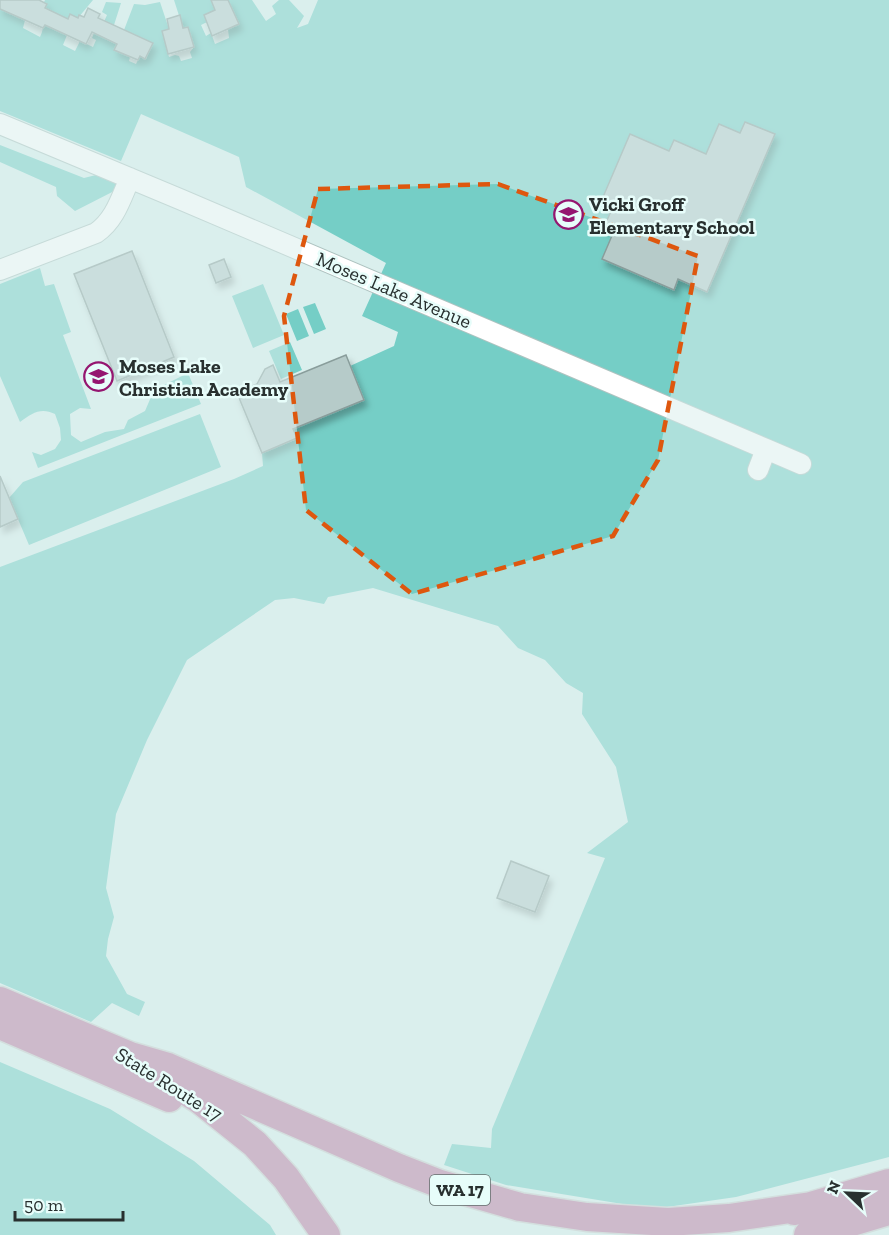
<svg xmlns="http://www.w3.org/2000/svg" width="889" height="1235" viewBox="0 0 889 1235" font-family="'Zilla Slab',serif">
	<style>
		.green { fill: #75cec6 }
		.building { fill: #b6cbc9; stroke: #899d9b; stroke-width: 1.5; filter: url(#shadow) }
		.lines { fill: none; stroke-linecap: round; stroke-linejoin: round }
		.minor-casing { stroke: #aec3c0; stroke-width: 22 }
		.highway-casing { stroke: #cbcdcd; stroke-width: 31 }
		.minor { stroke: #fff; stroke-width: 20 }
		.highway { stroke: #bd7ba2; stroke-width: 28 }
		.marked { fill: none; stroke: #de570e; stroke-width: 4.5; stroke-dasharray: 12 8; stroke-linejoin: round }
		.labels { text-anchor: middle; stroke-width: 5; stroke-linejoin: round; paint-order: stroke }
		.shield { fill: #e7fdfa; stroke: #616e6c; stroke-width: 1.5 }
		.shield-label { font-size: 18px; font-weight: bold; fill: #28302f }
		.poi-label { font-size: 20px; font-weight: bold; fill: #28302f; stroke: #e7fdfa; text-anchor: start }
		.street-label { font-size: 20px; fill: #28302f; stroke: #e7fdfa }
	</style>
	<defs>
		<filter id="shadow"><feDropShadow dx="3.5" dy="6" stdDeviation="3" flood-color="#0004"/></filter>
	</defs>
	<rect width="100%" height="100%" fill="#daefed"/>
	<path class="green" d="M 6,0 L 25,20 L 23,28 L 40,37 C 46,25 42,16 47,4 L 44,2 L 45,0 L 93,0 L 78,18 L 71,15 L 62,33 L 67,35 L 63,45 L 75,51 L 80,41 L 93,47 L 96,40 L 92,38 L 98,24 L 102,26 L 107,15 L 102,12 L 106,2 L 121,3 L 114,25 L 117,44 L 115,50 L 130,57 L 129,61 L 136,64 L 140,56 L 146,59 L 149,51 L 142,48 L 124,30 L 134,4 L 145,5 L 160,2 L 169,29 L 162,31 L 169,57 L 175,55 L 179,56 L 181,61 L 192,58 L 190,52 L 194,47 L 188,27 L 183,28 L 174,0 L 211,0 L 215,10 L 204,15 L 207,22 L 201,25 L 206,36 L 211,33 L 215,44 L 229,38 L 228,29 L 239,24 L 228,0 L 252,0 L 266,21 L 276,14 L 272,6 L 279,0 L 289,0 L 304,16 L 297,28 L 308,24 L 318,0 L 889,0 L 889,1157 L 736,1197 L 653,1209 L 506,1185 L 444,1165 L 452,1144 L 491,1148 L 492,1129 L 605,858 L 587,853 L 628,822 L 616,767 L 582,714 L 583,693 L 566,683 L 545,660 L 518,648 L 498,626 L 373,588 L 328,597 L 324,604 L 294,598 L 275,600 L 187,660 L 147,740 L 116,814 L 106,888 L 114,917 L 108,939 L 106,956 L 127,994 L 145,1002 L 139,1016 L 112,1003 L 91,1022 L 0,983 L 0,567 L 234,479 L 263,466 L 262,453 L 297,439 L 293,429 L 350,366 L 394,346 L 398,332 L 362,316 L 386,263 L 246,187 L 239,157 L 141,114 L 121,161 L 0,111 L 0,10 Z
		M 0,145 L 84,178 L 100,174 L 118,183 L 120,188 L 75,211 L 57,196 L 56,187 L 0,162 Z
		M 40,268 L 45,286 L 54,284 L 71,332 L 63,335 L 91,409 L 80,408 L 70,414 L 71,435 L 81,442 L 105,432 L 124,429 L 128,420 L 145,411 L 154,390 L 188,373 L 201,404 L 38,468 L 32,452 L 41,455 L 55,449 L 61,440 L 60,428 L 55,414 C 41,407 32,413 20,422 L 0,376 L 0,284 Z
		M 263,284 L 284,335 L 253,348 L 232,296 Z
		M 315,303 L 326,329 L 314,334 L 303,307 Z
		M 298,309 L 309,336 L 297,341 L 286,314 Z
		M 290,342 L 302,370 L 281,379 L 269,351 Z
		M 200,414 L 221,467 L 29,545 L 9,498 L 23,482 Z
		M 0,1062 L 110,1109 L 194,1161 L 270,1225 L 276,1235 L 0,1235 Z"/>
	<path class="building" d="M 0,0 L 39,0 L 47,4 L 45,8 L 68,19 L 70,14 L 78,18 L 79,15 L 84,17 L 88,8 L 100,14 L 98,18 L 153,43 L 145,59 L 140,56 L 138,60 L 114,50 L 117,44 L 92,32 L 86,44 L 45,25 L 43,28 L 0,9 Z
		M 211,0 L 228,0 L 239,24 L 212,36 L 204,15 L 215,10 Z
		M 180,15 L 183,28 L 188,27 L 194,47 L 168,54 L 162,31 L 169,29 L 167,19 Z
		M 745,122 L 775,134 L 707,292 L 678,279 L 674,290 L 602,259 L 614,231 L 604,227 L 612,209 L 600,204 L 630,134 L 669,151 L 674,140 L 706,154 L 719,124 L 740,133 Z
		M 132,251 L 174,357 L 117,381 L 74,274 Z
		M 224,259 L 231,277 L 216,283 L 209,265 Z
		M 346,355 L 364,400 L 293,429 L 297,438 L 262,453 L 237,393 L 257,384 L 265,369 L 273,365 L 280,382 Z
		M 0,476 L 18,519 L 0,527 Z
		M 511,861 L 549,876 L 535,912 L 497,898 Z"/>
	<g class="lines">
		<defs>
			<path id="minor" d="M 0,124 L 182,200 L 766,449 L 758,470
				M 0,270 L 96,233 C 115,220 121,198 130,178
				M 766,449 L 801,464"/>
			<path id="highway" d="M 0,1001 L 130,1056 L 200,1100 L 255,1144 L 286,1178 L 326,1235
				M 0,1025 L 169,1098
				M 130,1056 L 168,1067 L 399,1168 L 440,1184 L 520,1207 L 587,1217 L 668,1222 L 729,1218 L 811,1206
				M 794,1211 L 889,1183
				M 808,1235 L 889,1211"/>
		</defs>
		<use href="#minor" class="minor-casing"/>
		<use href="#highway" class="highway-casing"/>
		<use href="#minor" class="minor"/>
		<use href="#highway" class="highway"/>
	</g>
	<path d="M0 0H889V1235H0ZM 498,184 L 698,256 L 658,460 L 613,536 L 412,594 L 306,510 L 284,316 L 318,189 Z" fill="#daefed" fill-opacity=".55" fill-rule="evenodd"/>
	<path class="marked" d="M 498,184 L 698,256 L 658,460 L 613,536 L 412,594 L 306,510 L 284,316 L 318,189 Z"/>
	<defs>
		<symbol id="school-ring" viewBox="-11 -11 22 22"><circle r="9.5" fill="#e7fdfa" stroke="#951670" stroke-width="1.5"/><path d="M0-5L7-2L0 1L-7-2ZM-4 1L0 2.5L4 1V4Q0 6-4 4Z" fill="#951670"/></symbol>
	</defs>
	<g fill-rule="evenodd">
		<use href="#school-ring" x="552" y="198" width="33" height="33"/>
		<use href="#school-ring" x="82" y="360" width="33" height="33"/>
	</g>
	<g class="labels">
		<rect class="shield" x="430" y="1175" width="60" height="30" rx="4.5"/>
		<g class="shield-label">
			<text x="460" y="1196">WA 17</text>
		</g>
		<g class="poi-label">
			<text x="589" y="211">Vicki Groff<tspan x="589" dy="23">Elementary School</tspan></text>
			<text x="119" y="373">Moses Lake<tspan x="119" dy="23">Christian Academy</tspan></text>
		</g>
		<g class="street-label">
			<text transform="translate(394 290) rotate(23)" y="7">Moses Lake Avenue</text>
			<text transform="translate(169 1084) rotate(32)" y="7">State Route 17</text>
		</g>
	</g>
	<g transform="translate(847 1193) rotate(293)" stroke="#e7fdfa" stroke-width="4.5" paint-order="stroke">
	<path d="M0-4.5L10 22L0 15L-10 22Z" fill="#28302f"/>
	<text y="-9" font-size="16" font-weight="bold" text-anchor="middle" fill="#28302f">N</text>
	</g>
	<path d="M15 1211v9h108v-9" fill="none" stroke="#28302f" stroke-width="3"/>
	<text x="24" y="1211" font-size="18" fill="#28302f" stroke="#e7fdfa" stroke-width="4.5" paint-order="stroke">50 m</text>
</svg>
